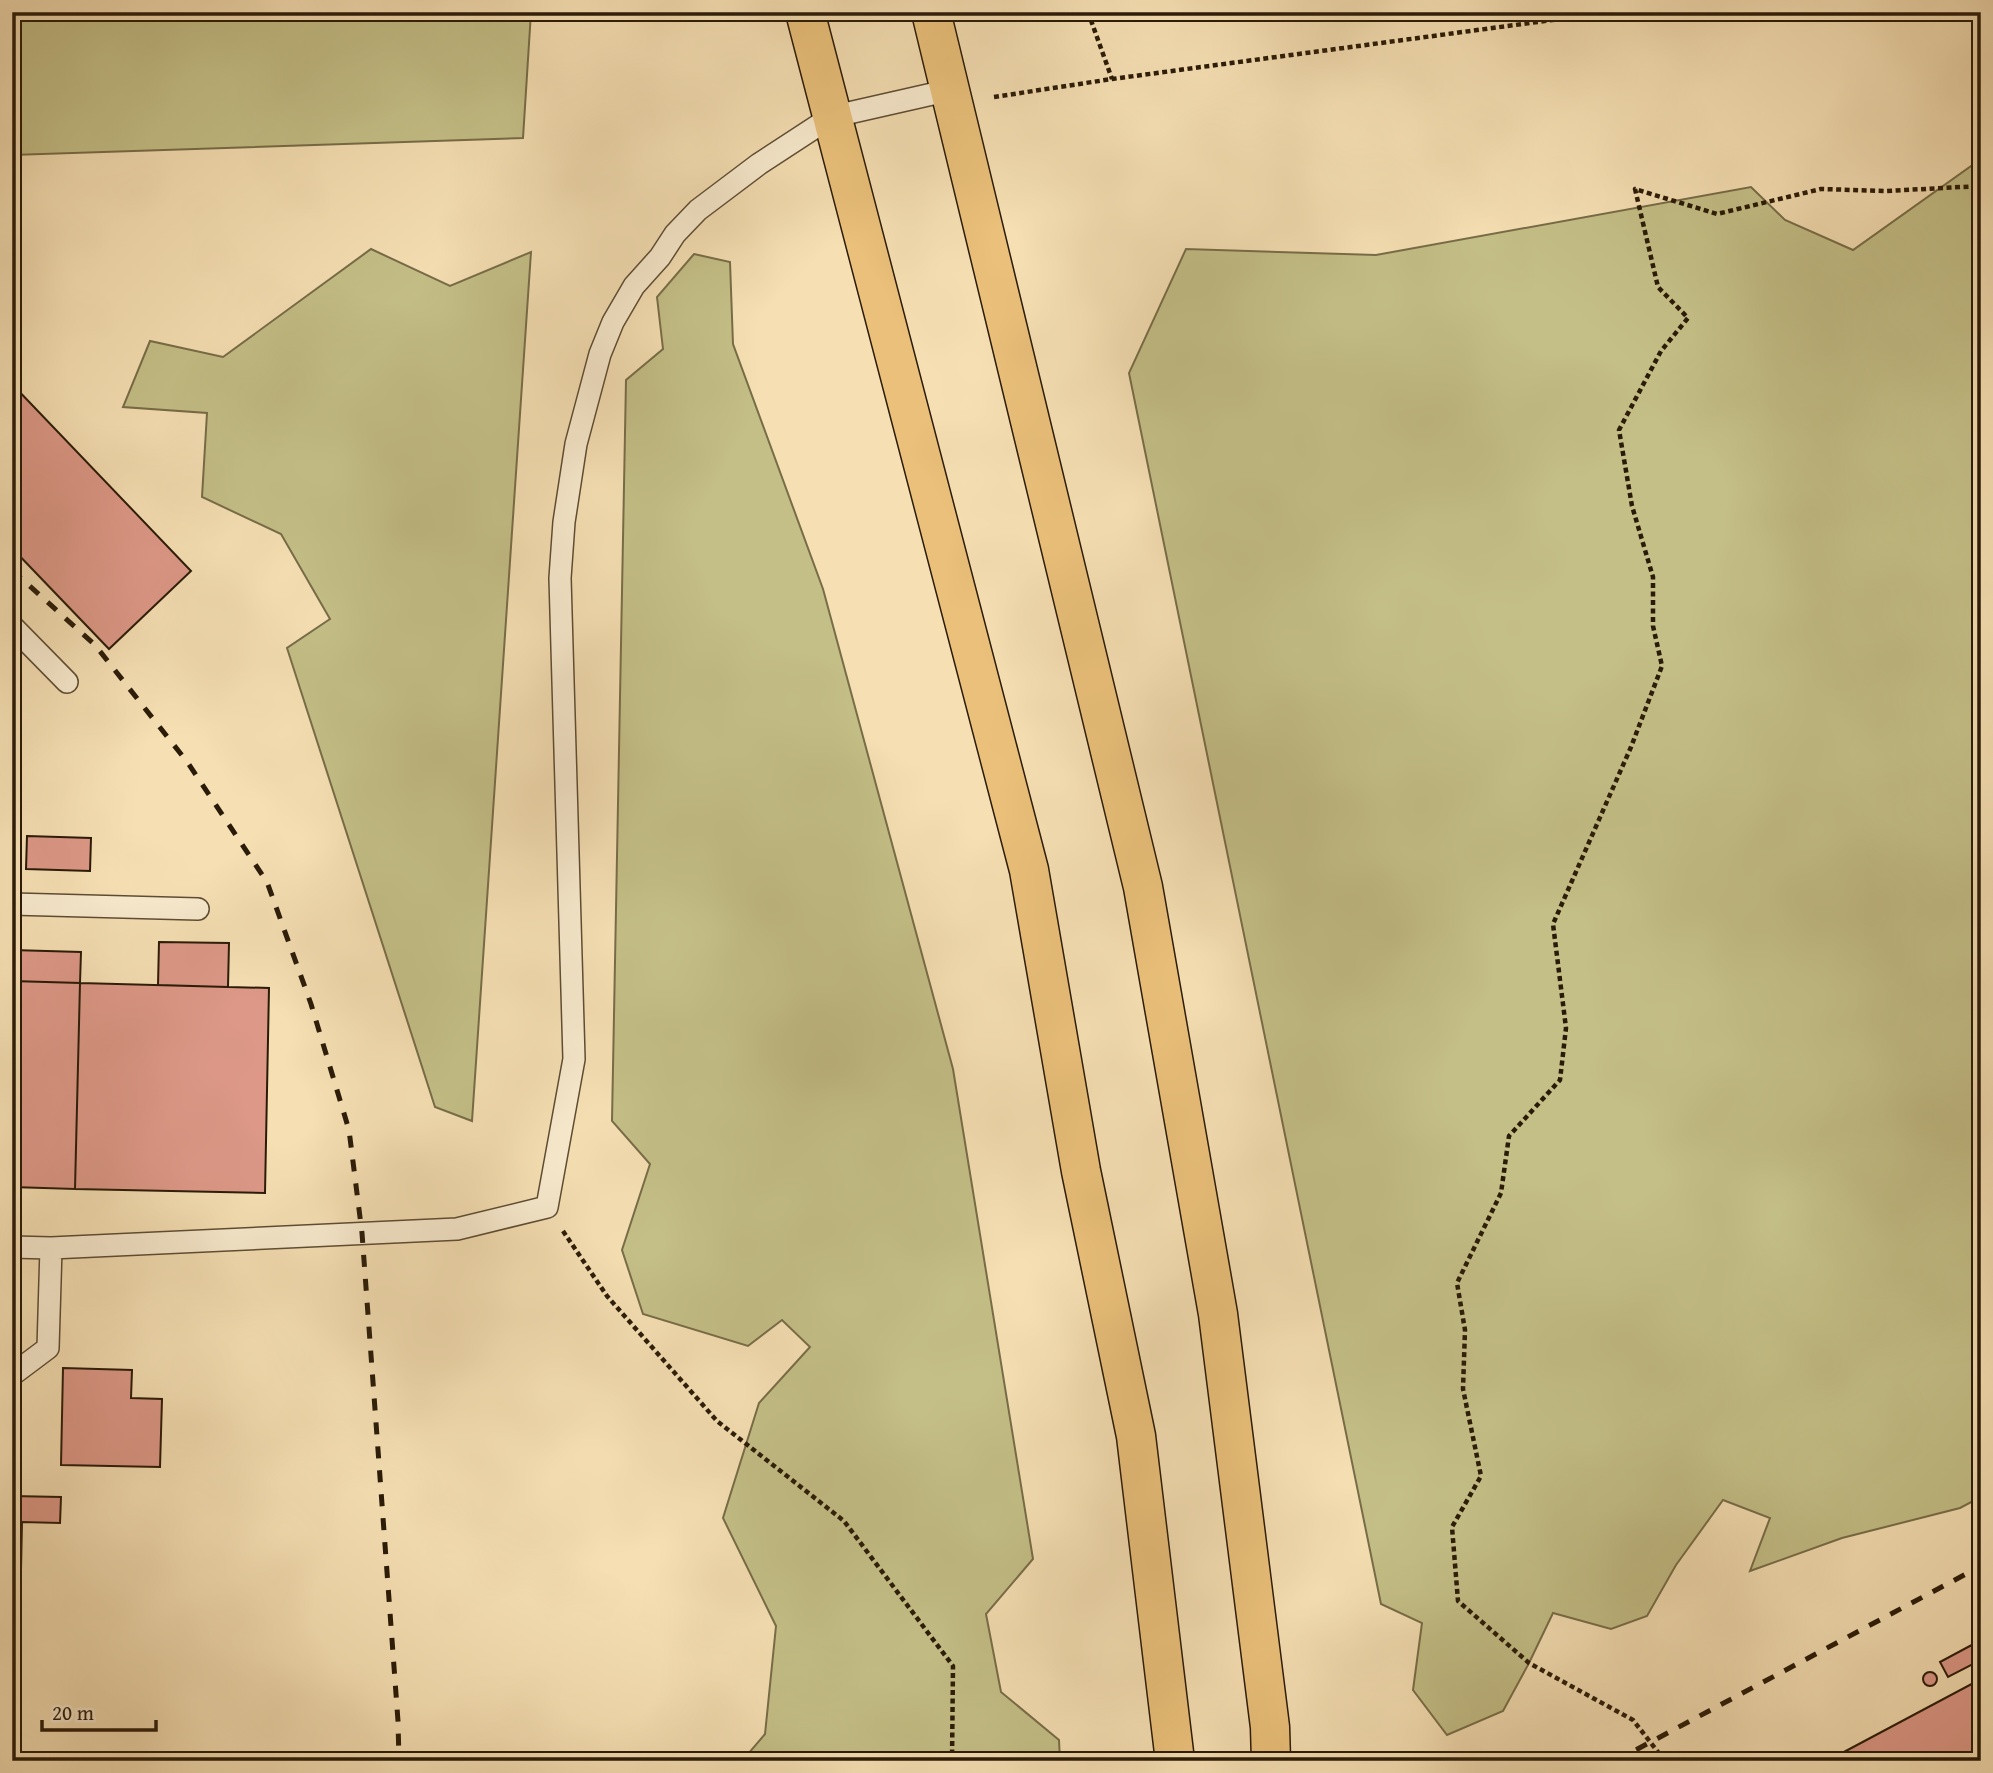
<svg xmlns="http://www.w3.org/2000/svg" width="1993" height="1773" viewBox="0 0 1993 1773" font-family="'Gentium Book Plus',serif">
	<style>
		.green { fill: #c4bf87; stroke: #776d48; stroke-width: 2 }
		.building { fill: #dd9887; stroke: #2a1b08; stroke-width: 2 }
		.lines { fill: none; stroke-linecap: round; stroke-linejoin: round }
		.lane-casing { stroke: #5d4c33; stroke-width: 24 }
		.primary-casing { stroke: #2a1b08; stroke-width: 41 }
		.path { stroke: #2a1b08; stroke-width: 4.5; stroke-dasharray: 5 3.5; stroke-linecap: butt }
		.lane { stroke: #f8eace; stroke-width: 21 }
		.primary { stroke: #eac07a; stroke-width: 38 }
		.rail { stroke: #2a1b08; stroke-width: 5; stroke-dasharray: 12 12; stroke-linecap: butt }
	</style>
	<rect width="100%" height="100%" fill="#f5dfb3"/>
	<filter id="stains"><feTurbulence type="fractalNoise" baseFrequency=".00286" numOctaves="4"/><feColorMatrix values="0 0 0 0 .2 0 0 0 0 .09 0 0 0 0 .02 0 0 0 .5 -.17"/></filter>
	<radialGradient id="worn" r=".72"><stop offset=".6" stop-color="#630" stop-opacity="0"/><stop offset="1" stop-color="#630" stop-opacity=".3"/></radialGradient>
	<path class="green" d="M 12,12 L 531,12 L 523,138 L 12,155 Z
		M 1981,159 L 1981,1497 L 1960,1508 L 1842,1538 L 1750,1571 L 1770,1518 L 1723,1500 L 1676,1565 L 1647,1616 L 1611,1629 L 1553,1613 L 1529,1663 L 1503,1711 L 1447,1735 L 1413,1690 L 1422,1623 L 1381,1604 L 1129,373 L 1186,249 L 1376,255 L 1751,187 L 1785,220 L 1853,250 Z
		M 371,249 L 450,286 L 531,252 L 472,1121 L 435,1107 L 287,648 L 330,619 L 281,534 L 202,497 L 207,413 L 123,407 L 150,341 L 223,357 Z
		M 694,254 L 730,262 L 733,344 L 823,589 L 953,1069 L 1033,1559 L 986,1614 L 1001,1692 L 1059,1740 L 1060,1761 L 742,1761 L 765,1734 L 776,1626 L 723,1518 L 759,1403 L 810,1347 L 782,1320 L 748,1346 L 643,1314 L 622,1250 L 650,1164 L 612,1121 L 626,380 L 663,349 L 657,297 Z"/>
	<path class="building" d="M 12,384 L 191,571 L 109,649 L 12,548 Z
		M 27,836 L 91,838 L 90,871 L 26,869 Z
		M 159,942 L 229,943 L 228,987 L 158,985 Z
		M 12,950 L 81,952 L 80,983 L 12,981 Z
		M 12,981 L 80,983 L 75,1189 L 12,1187 Z
		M 80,983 L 269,988 L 265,1193 L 75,1189 Z
		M 63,1368 L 132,1370 L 131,1398 L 162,1399 L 160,1467 L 61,1465 Z
		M 12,1496 L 61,1497 L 60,1523 L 22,1522 L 17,1761 L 12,1761 Z
		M 1981,1640 L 1981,1660 L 1948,1677 L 1940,1662 Z
		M1923 1679a7 7 0 1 1 14 0a7 7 0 1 1-14 0Z
		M 1981,1679 L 1981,1722 L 1974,1725 L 1981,1738 L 1981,1756 L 1972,1761 L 1827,1761 Z"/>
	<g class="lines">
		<defs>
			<path id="lane" d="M 12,626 L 67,682
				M 12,904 L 198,909
				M 12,1247 L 51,1248 L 457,1229 L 547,1207 L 574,1059 L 560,578 L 564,522 L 576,444 L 600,354 L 613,322 L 634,286 L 660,257 L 675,234 L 698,210 L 759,164 L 831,117 L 950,90
				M 12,1375 L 48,1348 L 51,1248"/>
			<path id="primary" d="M 805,12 L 1029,870 L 1081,1171 L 1136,1436 L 1175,1761
				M 931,12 L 1143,887 L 1218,1314 L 1270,1727 L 1271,1761"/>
		</defs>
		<use href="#lane" class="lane-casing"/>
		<use href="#primary" class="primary-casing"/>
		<path class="path" d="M 1088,12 L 1112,79
			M 994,97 L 1112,79 L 1612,12
			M 563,1231 L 607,1296 L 717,1421 L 844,1521 L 953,1666 L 952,1761
			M 1665,1761 L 1633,1720 L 1529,1663 L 1458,1601 L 1452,1527 L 1481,1476 L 1463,1389 L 1465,1330 L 1457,1283 L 1501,1193 L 1509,1136 L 1560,1080 L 1566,1028 L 1553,924 L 1631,747 L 1662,666 L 1653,626 L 1653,577 L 1632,506 L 1619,430 L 1661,351 L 1688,318 L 1658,287 L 1635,189 L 1717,214 L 1821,189 L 1886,191 L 1981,186"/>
		<use href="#lane" class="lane"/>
		<use href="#primary" class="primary"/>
		<path class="rail" d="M 12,570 L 95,645 L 188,763 L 267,882 L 311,1004 L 349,1130 L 362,1233 L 398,1721 L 399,1761
			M 1615,1761 L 1981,1566"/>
	</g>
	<rect width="1993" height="1773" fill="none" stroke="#f5dfb3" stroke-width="42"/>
	<rect x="14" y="14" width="1965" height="1745" fill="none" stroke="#2a1b08" stroke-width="3.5"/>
	<rect x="21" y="21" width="1951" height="1731" fill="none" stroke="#2a1b08" stroke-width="2"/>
	<path d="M42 1720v10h114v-10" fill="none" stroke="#2a1b08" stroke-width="3.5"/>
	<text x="52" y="1720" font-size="21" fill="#2a1b08" stroke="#f8eace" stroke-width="5" paint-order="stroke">20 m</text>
	<rect width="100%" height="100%" filter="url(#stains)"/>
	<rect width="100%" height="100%" fill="url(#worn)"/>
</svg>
